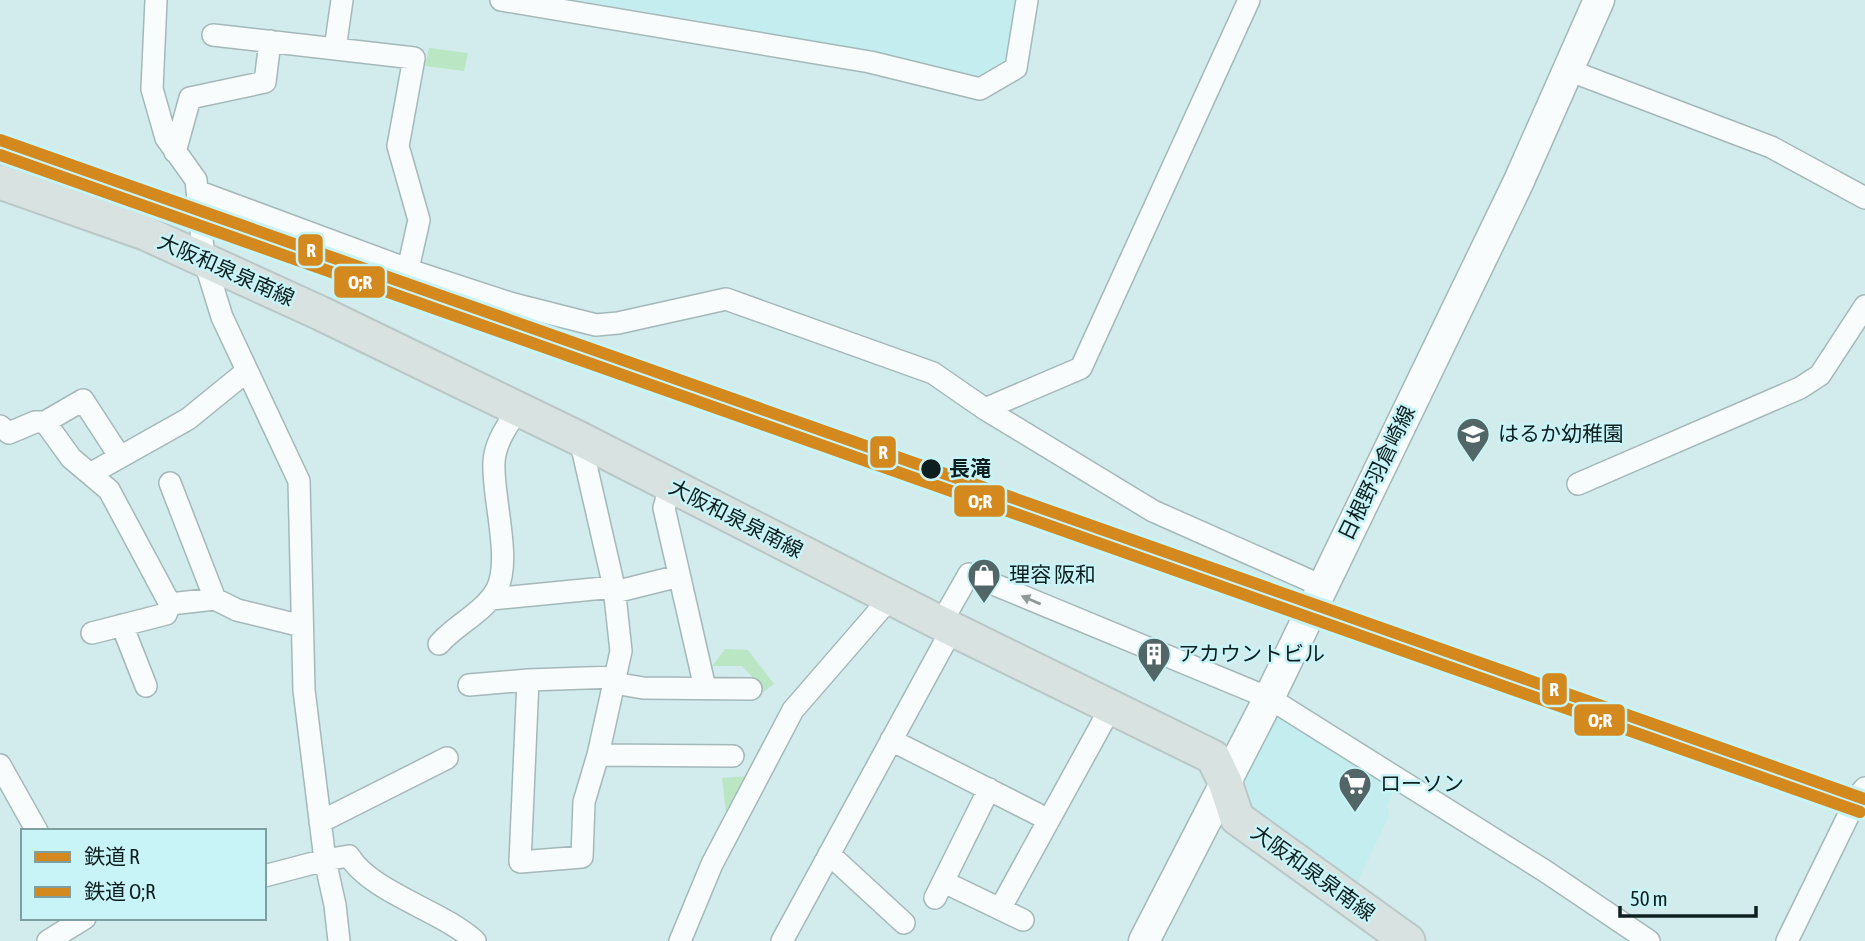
<svg xmlns="http://www.w3.org/2000/svg" width="1865" height="941" viewBox="0 0 1865 941" font-family="'Asap Condensed','Noto Sans JP',sans-serif">
	<style>
		.built { fill: #c4edf0 }
		.park { fill: #bae6c4 }
		.lines { fill: none; stroke-linecap: round; stroke-linejoin: round }
		.minor-casing { stroke: #a5b8b9; stroke-width: 24 }
		.secondary-casing { stroke: #a5b8b9; stroke-width: 33 }
		.primary-casing { stroke: #bac7c7; stroke-width: 37 }
		.minor { stroke: #f8fcfc; stroke-width: 21 }
		.secondary { stroke: #f8fcfc; stroke-width: 30 }
		.primary { stroke: #d8e2e1; stroke-width: 33 }
		.rail-1-casing { stroke: #c8f4f7; stroke-width: 18 }
		.rail-2-casing { stroke: #c8f4f7; stroke-width: 18 }
		.rail-1 { stroke: #d4891f; stroke-width: 12 }
		.rail-2 { stroke: #d4891f; stroke-width: 12 }
		.oneway { fill: #8f9999 }
		.stop-dot { fill: #0e1f20; stroke: #c8f4f7; stroke-width: 2.5 }
		.labels { text-anchor: middle; stroke-width: 5; stroke-linejoin: round; paint-order: stroke }
		.street-label { font-size: 21px; fill: #0e1f20; stroke: #c8f4f7 }
		.poi-label { font-size: 21px; fill: #0e1f20; stroke: #c8f4f7; text-anchor: start }
		.stop-label { font-size: 21px; font-weight: bold; fill: #0e1f20; stroke: #c8f4f7; text-anchor: start }
		.line-badge { stroke: #c8f4f7; stroke-width: 2.5 }
		.badge-label { font-size: 19px; text-anchor: middle; font-weight: bold; fill: #fff }
	</style>
	<rect width="100%" height="100%" fill="#d2ebec"/>
	<path class="built" d="M 576,0 L 1017,0 L 1008,62 L 977,80 L 720,24 Z
		M 1279,714 L 1395,788 L 1387,806 L 1389,816 L 1356,885 L 1252,809 L 1244,774 Z"/>
	<path class="park" d="M 429,48 L 468,53 L 464,71 L 425,66 Z
		M 725,649 L 748,650 L 774,684 L 758,696 L 759,684 L 742,666 L 712,666 Z
		M 750,776 L 727,821 L 722,778 Z"/>
	<g class="lines">
		<defs>
			<path id="minor" d="M 156,0 L 152,89 L 166,138 L 196,180 L 204,259 L 222,317 L 299,481 L 304,690 L 325,860 L 335,905 L 339,941
				M 501,0 L 870,62 L 980,89 L 1016,68 L 1027,0
				M 213,35 L 414,58 L 398,146 L 419,220 L 408,269
				M 335,49 L 342,0
				M 1568,70 L 1771,147 L 1865,198
				M 175,152 L 190,98 L 265,82 L 270,41
				M 197,191 L 418,273 L 513,304 L 596,325 L 618,323 L 726,299 L 933,373 L 985,409 L 1153,511 L 1322,586
				M 985,409 L 1081,368 L 1249,0
				M 45,422 L 71,458 L 109,490 L 170,604 L 166,614 L 92,633
				M 0,426 L 9,433 L 35,422 L 45,422 L 83,400 L 120,457
				M 90,474 L 188,419 L 247,371
				M 170,483 L 215,599
				M 1578,484 L 1800,388 L 1820,375 L 1865,306
				M 670,486 L 664,508 L 705,688
				M 615,592 L 679,576
				M 491,599 L 614,587
				M 170,604 L 215,599 L 237,610 L 302,626
				M 941,623 L 969,574 L 1269,698 L 1545,871 L 1649,941
				M 122,625 L 146,686
				M 439,644 C 456,624 484,613 497,589 C 512,559 492,496 494,462 C 495,442 508,425 518,409
				M 528,680 L 520,862 L 582,857 L 584,802 L 598,755 L 621,651 L 614,587 L 580,439
				M 614,683 L 643,688 L 751,689
				M 469,685 L 528,680 L 615,677
				M 891,740 L 1049,820
				M 598,755 L 733,756
				M 0,765 L 37,831
				M 320,822 L 447,758
				M 829,854 L 904,923
				M 264,876 L 325,860 L 349,856 C 372,893 441,910 475,941
				M 944,882 L 1023,920
				M 935,898 L 989,789
				M 1000,909 L 1111,707
				M 48,941 L 85,918
				M 680,941 L 712,864 L 793,710 L 891,597
				M 782,941 L 952,629
				M 1787,941 L 1858,796 L 1865,788"/>
			<path id="secondary" d="M 1144,941 L 1269,698 L 1518,183 L 1599,0"/>
			<path id="primary" d="M 0,182 L 145,233 L 320,313 L 580,439 L 952,629 L 1213,757 L 1225,782 L 1237,818 L 1408,941"/>
		</defs>
		<use href="#minor" class="minor-casing"/>
		<use href="#secondary" class="secondary-casing"/>
		<use href="#primary" class="primary-casing"/>
		<use href="#minor" class="minor"/>
		<use href="#secondary" class="secondary"/>
		<use href="#primary" class="primary"/>
		<defs>
			<path id="rail-1" d="M 0,140 L 1865,799"/>
			<path id="rail-2" d="M 0,155 L 1860,812"/>
		</defs>
		<use href="#rail-1" class="rail-1-casing"/>
		<use href="#rail-2" class="rail-2-casing"/>
		<use href="#rail-1" class="rail-1"/>
		<use href="#rail-2" class="rail-2"/>
	</g>
	<defs><path id="oneway-solid" d="M-6-.8H1V-3.2L6.5 0L1 3.2V.8H-6Z" transform="scale(1.75)"/></defs>
	<use class="oneway" href="#oneway-solid" transform="translate(1031 600) rotate(-157)"/>
	<defs>
		<symbol id="school-pin" viewBox="-11 -11 22 30"><path d="M0 17L-7.5 6A9.5 9.5 0 1 1 7.5 6Z" fill="#536667" stroke="#c8f4f7"/><path d="M0-5L7-2L0 1L-7-2ZM-4 1L0 2.5L4 1V4Q0 6-4 4Z" fill="#fff"/></symbol>
		<symbol id="shop-pin" viewBox="-11 -11 22 30"><path d="M0 17L-7.5 6A9.5 9.5 0 1 1 7.5 6Z" fill="#536667" stroke="#c8f4f7"/><path d="M-5-2.5h2.3a2.7 3.5 0 0 1 5.4 0H5L5.5 6h-11ZM-1.5-2.5h3a1.5 2.3 0 0 0-3 0Z" fill="#fff"/></symbol>
		<symbol id="building-pin" viewBox="-11 -11 22 30"><path d="M0 17L-7.5 6A9.5 9.5 0 1 1 7.5 6Z" fill="#536667" stroke="#c8f4f7"/><path d="M-4-6H4V6H1V3H-1V6H-4ZM-2.5-4.3h1.7v1.8h-1.7ZM.8-4.3h1.7v1.8H.8ZM-2.5-1h1.7V.8h-1.7ZM.8-1h1.7V.8H.8Z" fill="#fff"/></symbol>
		<symbol id="supermarket-pin" viewBox="-11 -11 22 30"><path d="M0 17L-7.5 6A9.5 9.5 0 1 1 7.5 6Z" fill="#536667" stroke="#c8f4f7"/><path d="M-6-5.5h2.5l.6 2H6L4.5 2H-2.5L-4.4-4H-6ZM-1.5 3.2a1.3 1.3 0 1 0 .1 0ZM3 3.2a1.3 1.3 0 1 0 .1 0Z" fill="#fff"/></symbol>
	</defs>
	<g fill-rule="evenodd">
		<use href="#school-pin" x="1454" y="415" width="38" height="52"/>
		<use href="#shop-pin" x="965" y="556" width="38" height="52"/>
		<use href="#building-pin" x="1135" y="635" width="38" height="52"/>
		<use href="#supermarket-pin" x="1336" y="765" width="38" height="52"/>
	</g>
	<circle class="stop-dot" cx="931" cy="469" r="11"/>
	<g class="labels">
		<g class="street-label">
			<text transform="translate(226 270) rotate(24)" y="7">大阪和泉泉南線</text>
			<text transform="translate(1377 473) rotate(-64)" y="7">日根野羽倉崎線</text>
			<text transform="translate(736 519) rotate(27)" y="7">大阪和泉泉南線</text>
			<text transform="translate(1313 873) rotate(36)" y="7">大阪和泉泉南線</text>
		</g>
		<g class="poi-label">
			<text x="1498" y="441">はるか幼稚園</text>
			<text x="1009" y="582">理容 阪和</text>
			<text x="1178" y="661">アカウントビル</text>
			<text x="1380" y="791">ローソン</text>
		</g>
		<g class="stop-label">
			<text x="949" y="476">長滝</text>
		</g>
	</g>
	<g class="line-badge">
		<rect x="297" y="233" width="27" height="34" rx="7" fill="#d4891f"/>
		<rect x="333" y="265" width="53" height="34" rx="7" fill="#d4891f"/>
		<rect x="869" y="435" width="28" height="34" rx="7" fill="#d4891f"/>
		<rect x="953" y="484" width="53" height="34" rx="7" fill="#d4891f"/>
		<rect x="1541" y="672" width="27" height="34" rx="7" fill="#d4891f"/>
		<rect x="1573" y="703" width="53" height="34" rx="7" fill="#d4891f"/>
	</g>
	<g class="badge-label">
		<text x="311" y="257">R</text>
		<text x="360" y="289">O;R</text>
		<text x="883" y="459">R</text>
		<text x="980" y="508">O;R</text>
		<text x="1554" y="696">R</text>
		<text x="1600" y="727">O;R</text>
	</g>
	<rect x="21" y="829" width="245" height="91" fill="#c8f4f7" stroke="#7e9fa1" stroke-width="2"/>
	<rect x="35" y="852" width="35" height="10" fill="#d4891f" stroke="#7e9fa1" stroke-width="2"/>
	<text x="84" y="864" font-size="21" fill="#0e1f20">鉄道 R</text>
	<rect x="35" y="887" width="35" height="10" fill="#d4891f" stroke="#7e9fa1" stroke-width="2"/>
	<text x="84" y="899" font-size="21" fill="#0e1f20">鉄道 O;R</text>
	<path d="M1620 906v10h136v-10" fill="none" stroke="#0e1f20" stroke-width="3.5"/>
	<text x="1630" y="906" font-size="21" fill="#0e1f20" stroke="#c8f4f7" stroke-width="5" paint-order="stroke">50 m</text>
</svg>
